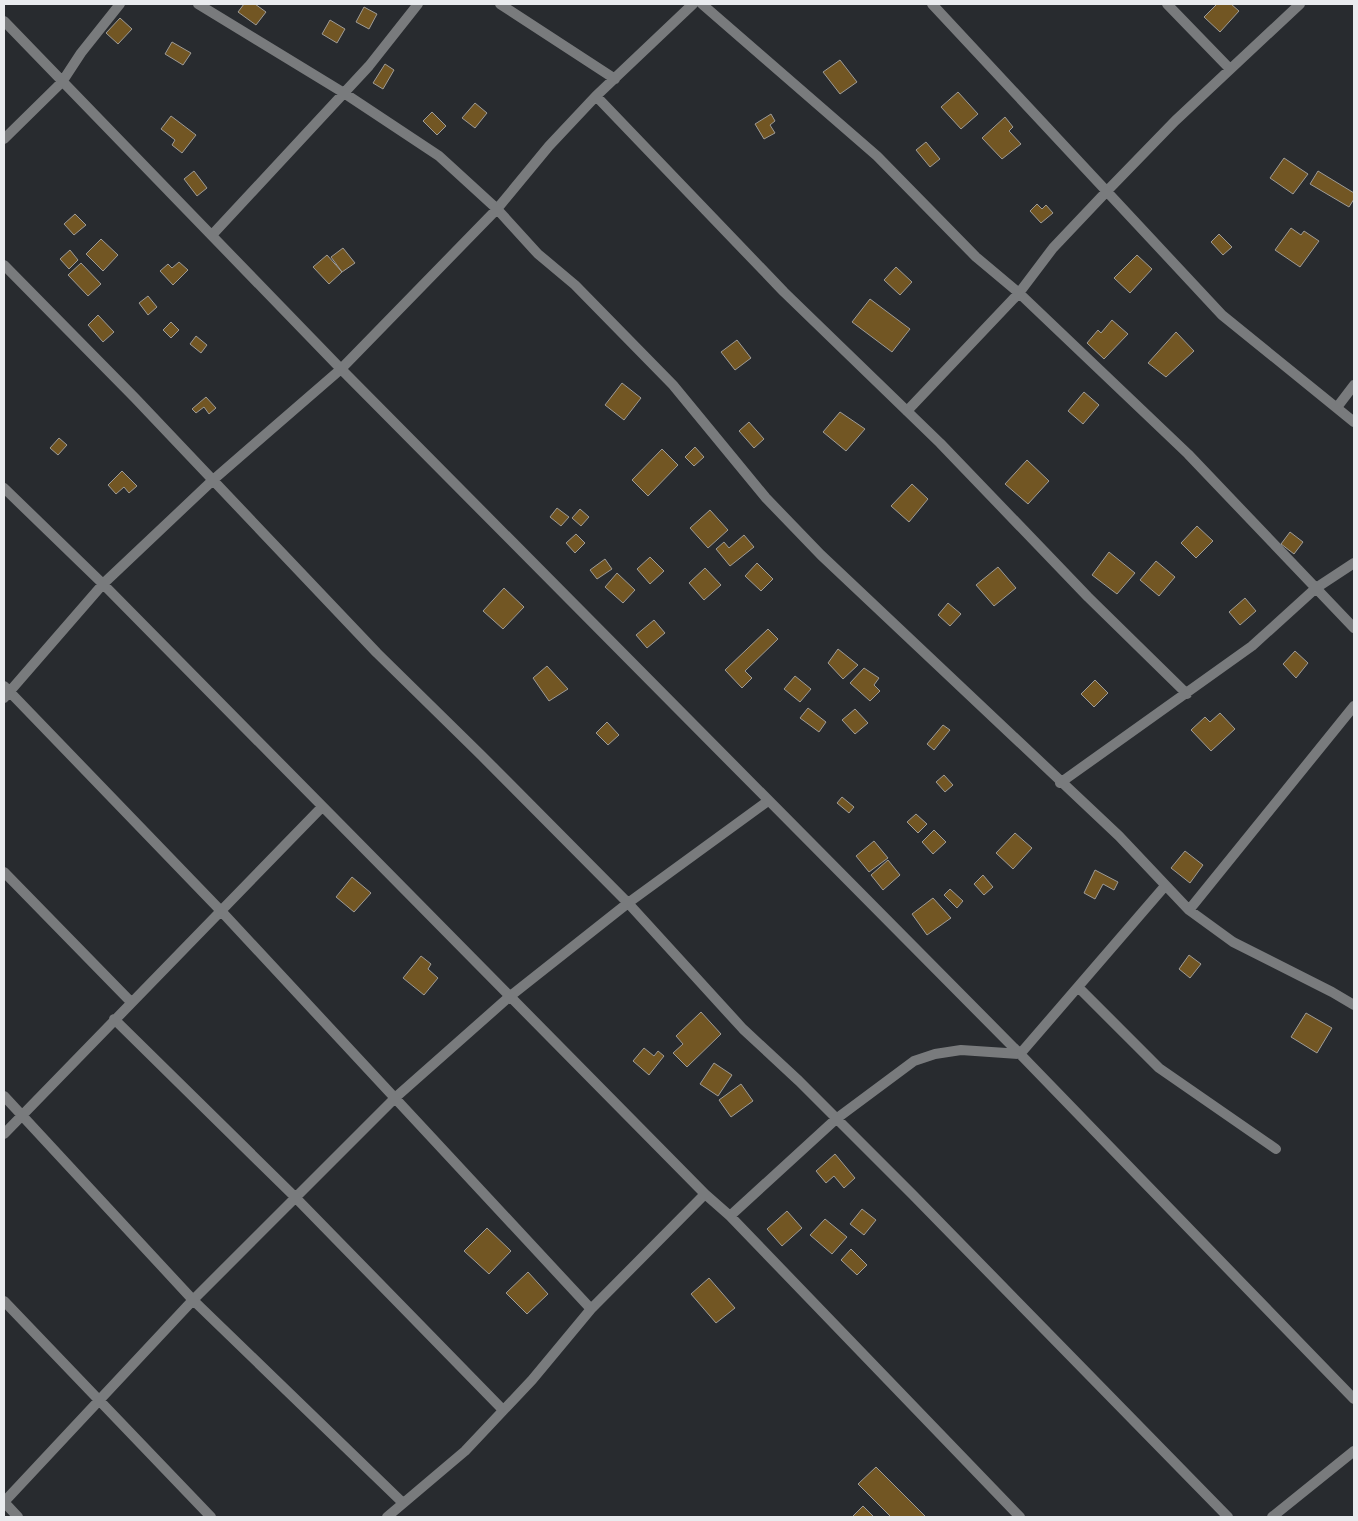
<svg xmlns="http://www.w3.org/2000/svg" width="1358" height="1521" viewBox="0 0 1358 1521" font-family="'Sofia Sans Condensed',sans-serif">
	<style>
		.building { fill: #725623; stroke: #9e9b96 }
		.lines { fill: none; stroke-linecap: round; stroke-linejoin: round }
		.street { stroke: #797b7d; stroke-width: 10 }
	</style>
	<rect width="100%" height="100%" fill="#282b2f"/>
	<path class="building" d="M 244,4 L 255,4 L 266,12 L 256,25 L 238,12 Z
		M 1217,4 L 1231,4 L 1239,11 L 1220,32 L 1204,17 Z
		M 364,7 L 377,14 L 369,29 L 356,22 Z
		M 120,18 L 132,29 L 118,44 L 106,33 Z
		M 330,20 L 345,29 L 337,43 L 322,34 Z
		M 172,42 L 191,53 L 183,65 L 165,54 Z
		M 840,60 L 857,82 L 840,94 L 823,72 Z
		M 385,64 L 394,70 L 383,89 L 373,83 Z
		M 958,92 L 978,114 L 961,129 L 941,107 Z
		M 475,103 L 487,113 L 475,128 L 462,118 Z
		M 432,112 L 446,126 L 437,135 L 423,121 Z
		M 771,114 L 775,121 L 770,125 L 775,133 L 764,139 L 755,124 Z
		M 171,116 L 196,135 L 182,153 L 172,145 L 175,140 L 161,129 Z
		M 1005,117 L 1013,127 L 1009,131 L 1021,144 L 1002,159 L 982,138 Z
		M 926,142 L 940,159 L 930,167 L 916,150 Z
		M 1284,158 L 1308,174 L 1293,194 L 1270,178 Z
		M 194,171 L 207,188 L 197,196 L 184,179 Z
		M 1318,171 L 1354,193 L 1354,199 L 1349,207 L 1310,184 Z
		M 1037,204 L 1042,209 L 1046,205 L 1053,213 L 1041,223 L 1030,211 Z
		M 75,214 L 86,225 L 74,235 L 64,224 Z
		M 1291,228 L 1301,235 L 1304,231 L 1319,241 L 1300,267 L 1275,250 Z
		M 1219,234 L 1232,247 L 1223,255 L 1211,242 Z
		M 101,239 L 118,255 L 103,271 L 86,254 Z
		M 343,248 L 355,263 L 342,272 L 331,257 Z
		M 70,250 L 78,260 L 69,269 L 60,259 Z
		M 327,255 L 342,272 L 329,284 L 313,267 Z
		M 1137,255 L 1152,269 L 1130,293 L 1114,278 Z
		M 179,262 L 188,270 L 173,285 L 160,271 L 168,264 L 172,268 Z
		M 81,263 L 101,284 L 88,296 L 68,275 Z
		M 896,267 L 912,282 L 900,295 L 884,280 Z
		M 148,296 L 157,307 L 148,315 L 139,303 Z
		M 870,299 L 910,329 L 892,352 L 852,322 Z
		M 98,315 L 114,332 L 103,342 L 88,325 Z
		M 1112,320 L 1128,334 L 1104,359 L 1087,343 L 1098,330 L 1101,333 Z
		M 171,322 L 179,330 L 171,338 L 163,330 Z
		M 1176,332 L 1194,351 L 1166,377 L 1148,363 Z
		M 196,336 L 207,345 L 201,353 L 190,344 Z
		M 737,340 L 751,358 L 735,370 L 721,352 Z
		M 622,383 L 641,398 L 624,420 L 605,405 Z
		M 1084,392 L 1099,405 L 1083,424 L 1068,411 Z
		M 206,397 L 216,408 L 209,414 L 204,407 L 196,413 L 192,409 Z
		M 840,412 L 865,429 L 846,451 L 823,432 Z
		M 749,422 L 764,439 L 754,448 L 739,431 Z
		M 59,438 L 67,445 L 58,455 L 50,448 Z
		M 695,447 L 704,457 L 694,466 L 685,457 Z
		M 662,449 L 678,465 L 648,496 L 632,480 Z
		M 1027,460 L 1049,481 L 1028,504 L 1005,484 Z
		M 122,471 L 137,486 L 129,493 L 124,487 L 116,494 L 108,485 Z
		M 912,484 L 928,499 L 909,522 L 891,506 Z
		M 557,508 L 569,517 L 561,526 L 550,517 Z
		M 580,509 L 589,517 L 581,526 L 572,518 Z
		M 710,510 L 728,530 L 708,548 L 690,528 Z
		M 1197,526 L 1213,541 L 1196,558 L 1181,543 Z
		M 1290,532 L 1303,542 L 1294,554 L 1281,544 Z
		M 576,534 L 585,543 L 575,553 L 566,543 Z
		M 744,535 L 754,547 L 730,566 L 716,549 L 724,542 L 729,548 Z
		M 1109,552 L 1135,573 L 1117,594 L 1092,575 Z
		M 650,557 L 664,571 L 650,584 L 637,569 Z
		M 605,559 L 612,569 L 597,579 L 590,570 Z
		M 1156,561 L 1175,577 L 1159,596 L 1140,580 Z
		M 757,563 L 773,579 L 761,591 L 745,576 Z
		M 998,567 L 1016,588 L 994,606 L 976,585 Z
		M 705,568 L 721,585 L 704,600 L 689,583 Z
		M 617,573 L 635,590 L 623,603 L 605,587 Z
		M 504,588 L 524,607 L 503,629 L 483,611 Z
		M 1245,598 L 1256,611 L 1240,625 L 1229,612 Z
		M 948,603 L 961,614 L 950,626 L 938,615 Z
		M 654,620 L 665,633 L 647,648 L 636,635 Z
		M 768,629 L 778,639 L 745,671 L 752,678 L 742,688 L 725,670 Z
		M 838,649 L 858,665 L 843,679 L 828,663 Z
		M 1295,651 L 1308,663 L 1296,678 L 1283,664 Z
		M 547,666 L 568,689 L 549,701 L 533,678 Z
		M 864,668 L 879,678 L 874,685 L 880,691 L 870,701 L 850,683 Z
		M 795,676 L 811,689 L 800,702 L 784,689 Z
		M 1095,680 L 1108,693 L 1094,707 L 1081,694 Z
		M 808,708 L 826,722 L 819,732 L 800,718 Z
		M 855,709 L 868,723 L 855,734 L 842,720 Z
		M 1220,713 L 1235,729 L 1211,751 L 1191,730 L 1205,717 L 1210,722 Z
		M 607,722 L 619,735 L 608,745 L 596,733 Z
		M 943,725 L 950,730 L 934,750 L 927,744 Z
		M 944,775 L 953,785 L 945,792 L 936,782 Z
		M 842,797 L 854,807 L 849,813 L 837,803 Z
		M 916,814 L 927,824 L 918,833 L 907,822 Z
		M 934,830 L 946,842 L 933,854 L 922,842 Z
		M 1015,833 L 1032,848 L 1013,869 L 996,853 Z
		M 874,841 L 888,858 L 869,872 L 856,856 Z
		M 1185,851 L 1203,865 L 1190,883 L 1171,868 Z
		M 888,860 L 900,875 L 883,890 L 871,875 Z
		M 1095,870 L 1118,882 L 1114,890 L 1103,884 L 1095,899 L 1084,893 Z
		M 983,875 L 993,887 L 984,895 L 974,884 Z
		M 352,877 L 371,893 L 354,912 L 336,897 Z
		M 950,889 L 963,901 L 957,908 L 944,895 Z
		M 933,898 L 951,918 L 927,935 L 912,914 Z
		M 1189,955 L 1201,964 L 1190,978 L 1179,969 Z
		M 421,956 L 431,964 L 428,969 L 438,978 L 424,995 L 403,978 Z
		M 701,1012 L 721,1034 L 687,1067 L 673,1053 L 683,1044 L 676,1036 Z
		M 1306,1013 L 1332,1028 L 1317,1053 L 1291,1037 Z
		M 644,1048 L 654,1056 L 658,1051 L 664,1056 L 649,1075 L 633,1061 Z
		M 714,1063 L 732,1075 L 718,1096 L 700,1084 Z
		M 741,1084 L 753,1101 L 731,1117 L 719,1100 Z
		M 835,1154 L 855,1178 L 844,1188 L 834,1176 L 826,1183 L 816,1171 Z
		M 862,1209 L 876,1220 L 864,1235 L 850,1224 Z
		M 787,1211 L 802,1228 L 782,1246 L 767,1229 Z
		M 825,1219 L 847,1237 L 832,1254 L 810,1235 Z
		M 487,1228 L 511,1251 L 489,1274 L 464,1251 Z
		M 851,1249 L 867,1265 L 857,1275 L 841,1260 Z
		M 528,1272 L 548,1294 L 527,1314 L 506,1293 Z
		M 709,1278 L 735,1308 L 716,1323 L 691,1294 Z
		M 876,1467 L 926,1517 L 891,1517 L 858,1484 Z
		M 863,1506 L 874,1517 L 852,1517 Z"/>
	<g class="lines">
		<path class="street" d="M 198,4 L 344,93 L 439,156 L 497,209 L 538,254 L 575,285 L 673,385 L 766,498 L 821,555 L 1119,836 L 1189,910 L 1233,942 L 1332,992 L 1354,1005
			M 500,4 L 615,79
			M 702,4 L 877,156 L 976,257 L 1019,293 L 1188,454 L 1354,628
			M 932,4 L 1222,315 L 1354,422
			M 1167,4 L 1230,69
			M 4,21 L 341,369 L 1020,1054 L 1354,1399
			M 596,96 L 784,292 L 940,443 L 1088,597 L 1187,694
			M 4,139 L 62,82 L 81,53 L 120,4
			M 212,235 L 369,66 L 418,4
			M 4,265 L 135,398 L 377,653 L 482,756 L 628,903 L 743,1029 L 799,1081 L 913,1195 L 1228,1517
			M 1338,406 L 1354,385
			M 907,411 L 1019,293 L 1053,248 L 1107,191 L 1175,121 L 1300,4
			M 4,488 L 103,584 L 705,1194 L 730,1216 L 1020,1517
			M 4,686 L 222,912 L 591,1309
			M 4,698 L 103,584 L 213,480 L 341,369 L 497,209 L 549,146 L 596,96 L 693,4
			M 1060,783 L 1252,646 L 1316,588 L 1354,563
			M 4,872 L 131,1002
			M 1189,910 L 1354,706
			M 1078,987 L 1159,1068 L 1276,1149
			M 114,1019 L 294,1196 L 503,1410
			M 4,1096 L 193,1300 L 403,1503
			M 4,1134 L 322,807
			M 730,1216 L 836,1119 L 914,1061 L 935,1054 L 961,1050 L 1020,1054 L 1165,886
			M 4,1301 L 211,1517
			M 4,1502 L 193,1300 L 396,1097 L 509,997 L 628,903 L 768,801
			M 4,1502 L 18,1517
			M 387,1517 L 465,1451 L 532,1380 L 591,1309 L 705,1194
			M 1272,1517 L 1354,1451"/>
	</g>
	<rect width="1358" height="1521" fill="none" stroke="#e9ebee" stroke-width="10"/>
</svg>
